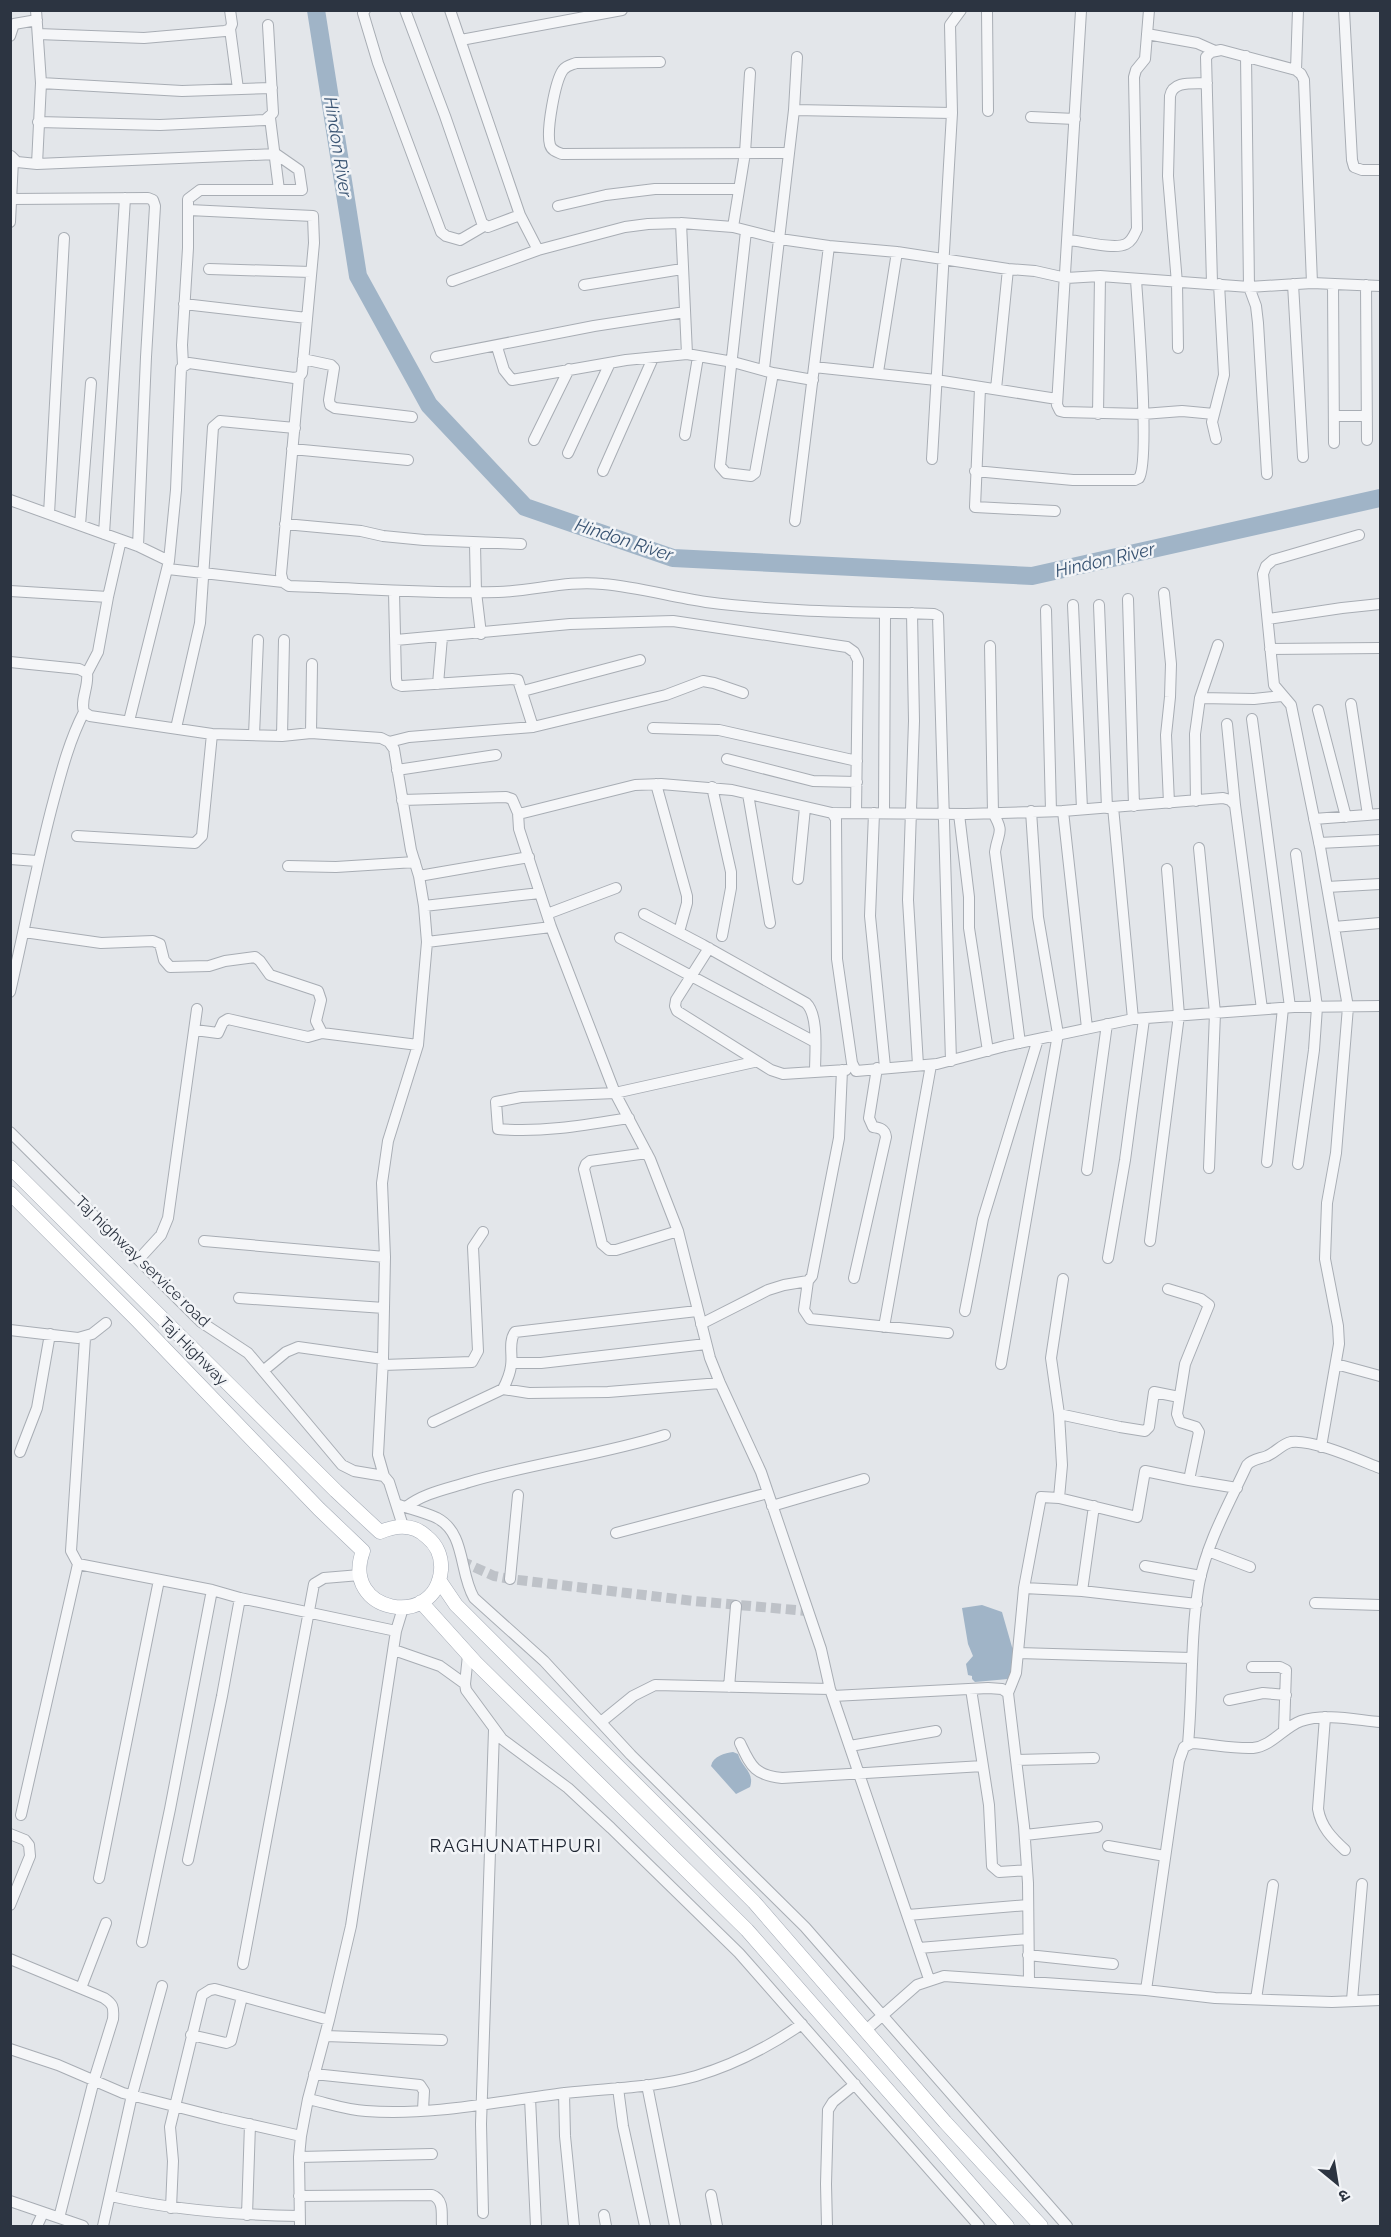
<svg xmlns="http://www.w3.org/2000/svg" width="1391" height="2237" viewBox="0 0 1391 2237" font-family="Raleway,'Noto Sans Devanagari',sans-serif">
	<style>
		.water { fill: #a0b4c7 }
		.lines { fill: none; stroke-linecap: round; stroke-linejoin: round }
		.river { stroke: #a0b4c7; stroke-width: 18 }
		.minor-tunnel { stroke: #bec2c8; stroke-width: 10; stroke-dasharray: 10 5; stroke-linecap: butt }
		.minor-casing { stroke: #a8adb4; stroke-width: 12 }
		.major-casing { stroke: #a3aab5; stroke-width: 15 }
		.minor { stroke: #f5f6f8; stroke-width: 10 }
		.major { stroke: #fff; stroke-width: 14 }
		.labels { text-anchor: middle; stroke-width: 5; stroke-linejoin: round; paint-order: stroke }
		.street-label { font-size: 16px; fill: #2c3441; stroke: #f2f4f7 }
		.water-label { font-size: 18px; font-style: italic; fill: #385372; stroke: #f2f4f7 }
		.neighbourhood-label { font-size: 18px; letter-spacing: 1.5px; fill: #1e2532; stroke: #f2f4f7 }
	</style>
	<rect width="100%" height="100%" fill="#e3e6ea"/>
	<path class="water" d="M 982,1605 L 1002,1612 L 1012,1647 L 1016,1651 L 1012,1677 L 1008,1679 L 975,1682 L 972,1679 L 972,1676 L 968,1675 L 966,1664 L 973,1656 L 968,1644 L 962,1608 Z
		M 733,1752 L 738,1754 C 742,1768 755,1772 750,1787 L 736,1794 L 711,1766 C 713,1756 725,1753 733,1752 Z"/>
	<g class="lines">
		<path class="river" d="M 316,10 L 358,276 L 429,405 L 525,507 L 673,558 L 1032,576 L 1380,498"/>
		<path class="minor-tunnel" d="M 461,1561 L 494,1576 L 510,1579 L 694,1601 L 807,1611"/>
		<defs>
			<path id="minor" d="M 36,10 L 41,83 L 182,91 L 272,88
				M 365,10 L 363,13 L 378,63 L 441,232 L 446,236 L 460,240 L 484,226
				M 405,10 L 445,116 L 482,223 L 488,227 L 520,215
				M 450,10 L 520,215 L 538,250
				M 987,10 L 988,111
				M 1344,10 L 1352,160 L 1354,167 L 1362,170 L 1380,170
				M 1081,11 L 1057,405 L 1060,411 L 1064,412 L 1143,414 L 1182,411 L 1214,414
				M 230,29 L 238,89
				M 38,34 L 144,38 L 225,31 L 230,29 L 232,24 L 230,10
				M 1147,34 L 1197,43 L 1215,51
				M 10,36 L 14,24 L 37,20
				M 461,40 L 622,10
				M 1246,56 L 1249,287 L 1256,306 L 1258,323 L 1267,474
				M 660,62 L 576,63 C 571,65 567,65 563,70 C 555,81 546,131 550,145 C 552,151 557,152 562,154 L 789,153
				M 1296,70 L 1298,10
				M 41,83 L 37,164 L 276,154 L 299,170 L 302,190 L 200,190 L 188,199 L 188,248 L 182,345 L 183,365
				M 794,110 L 797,57
				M 1031,117 L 1075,119
				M 270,118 L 279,190
				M 38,122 L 160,125 L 265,120 L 273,113 L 268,25
				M 11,156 L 17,162 L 37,164
				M 12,199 L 148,198 L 153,200 L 155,206 L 146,357 L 138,546
				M 558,206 L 606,195 L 655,189 L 739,189
				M 10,222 L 13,160
				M 681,223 L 687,354
				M 733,227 L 745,153 L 750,73
				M 746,231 L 720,466 L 726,473 L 751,476 L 755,473 L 773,373
				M 1069,240 C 1082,241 1114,250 1126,244 C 1132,241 1134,235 1137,229 L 1134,77 L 1136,70 L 1145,59 L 1149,10
				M 209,269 L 311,272
				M 452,281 L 538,250 L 625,227 L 648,224 L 681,223 L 733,227 L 780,239 L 829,246 L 897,252 L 1008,269 L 1035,271 L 1066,278 L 1100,276 L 1249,287 L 1312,283 L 1380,286
				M 1212,283 L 1206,57 L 1211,52 L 1221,50 L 1296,70 L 1301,74 L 1304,80 L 1312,283
				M 1293,284 L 1303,457
				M 1333,284 L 1334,443
				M 584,285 L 682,269
				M 1366,285 L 1367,440
				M 184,304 L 307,318
				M 497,347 L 504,370 L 512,380 L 626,360 L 687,354 L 733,362 L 773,373 L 813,380
				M 1178,348 L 1177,283 L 1168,176 L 1170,96 C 1173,80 1194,84 1207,83
				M 436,357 L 594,326 L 685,312
				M 303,359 L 331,365 L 334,368 L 329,400 L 330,405 L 335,408 L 412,417
				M 814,367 L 829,246
				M 764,369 L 794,110 L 952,113
				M 878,372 L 897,252
				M 299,377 L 281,574 L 283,582 L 289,586 C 359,588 428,594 498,592 C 533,591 568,580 603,584 C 638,587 672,597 706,602 C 782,612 858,612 934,614 L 938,616 L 951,1061
				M 980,388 L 975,507 L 1055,511
				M 996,389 L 1008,269
				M 1098,414 L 1100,276
				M 1334,416 L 1367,416
				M 685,435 L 698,357
				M 1216,439 L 1212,422 L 1224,375 L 1219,284
				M 534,440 L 569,369
				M 292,449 L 408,460
				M 568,453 L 610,363
				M 932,459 L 952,113 L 950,25 L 961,10
				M 603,471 L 653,358
				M 975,471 L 1073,480 L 1135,480 L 1139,478 C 1150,462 1138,310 1136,280
				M 10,500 L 138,546 L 169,561
				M 49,514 L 64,238
				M 795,521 L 814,367 L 936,380 L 1057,399
				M 285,524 L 361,531 L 383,536 L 424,540 L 521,544
				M 80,525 L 91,383
				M 104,534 L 125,198
				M 475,544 L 476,592 L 481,634
				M 168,569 L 283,582
				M 10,591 L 108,597
				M 394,592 L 396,679 L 397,684 L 402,686 L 512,679 L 518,680 L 533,727
				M 1164,593 L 1171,664 L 1170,697 L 1166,735 L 1169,803
				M 1128,599 L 1134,806
				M 1073,605 L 1082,809
				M 1099,605 L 1107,808
				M 1046,610 L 1051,811
				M 912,613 L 914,721 L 908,900 L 918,1065
				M 1268,619 L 1342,608 L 1380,604
				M 396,640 L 570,624 L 673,621 L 847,647 L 854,652 L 858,660 L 856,813
				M 990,646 L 993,813 C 1005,834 998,831 995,852 L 1020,1043
				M 1270,649 L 1380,648
				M 10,662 L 79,669 L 87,673 C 89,687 80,699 84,712 L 90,716 L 212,734 L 282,736 L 311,733 L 381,738 L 389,742 L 394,749 L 411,850 L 419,876 L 424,906 L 427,942 L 418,1045 L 388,1141 L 382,1183 L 385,1257 L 383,1359 L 378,1455 L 384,1476 L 389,1482 L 403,1526
				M 87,673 L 98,652 L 108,597 L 121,540
				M 438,684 L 442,637
				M 523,691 L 640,660
				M 1200,698 L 1254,699 L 1282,696
				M 1351,704 L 1368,815
				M 1318,710 L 1346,817
				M 1252,719 L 1290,1007
				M 129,721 L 169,561 L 176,490 L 181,368 L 189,363 L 294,378 L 299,377 L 302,373 L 314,243 L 313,216 L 189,210
				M 1227,724 L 1235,805
				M 176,728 L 200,623 L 213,427 L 220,421 L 295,428
				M 653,728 L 719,730 L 857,761
				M 311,733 L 312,664
				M 254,735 L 258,640
				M 282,736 L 284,640
				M 389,742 L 409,737 L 533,727 L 666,695 L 703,681 L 714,683 L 743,693
				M 727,759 L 813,781 L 857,782
				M 397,770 L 496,755
				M 656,784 L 687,896 L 687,903 L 679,932
				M 712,787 L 731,872 L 731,888 L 722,936
				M 748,794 L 770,923
				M 402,800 L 506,797 L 512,799 L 518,813 L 523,813 L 635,785 L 661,784 L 732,790 L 832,813 L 836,819 L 837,959 L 852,1063 L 856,1071 L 937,1064 L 1005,1046 L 1133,1019 L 1294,1007 L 1380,1006
				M 1196,801 L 1195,734 L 1200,698 L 1218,645
				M 1113,807 L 1133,1019
				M 1063,811 L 1087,1028
				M 518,813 L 519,829 L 551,927 L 615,1093 L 650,1159 L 678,1231 L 710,1358 L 720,1383 L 761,1472 L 821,1649 L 830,1689 L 929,1979
				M 832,813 L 966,814 L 1063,811 L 1223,798 L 1230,800 L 1235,805 L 1262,1009
				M 874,813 L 870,916 L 885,1067
				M 884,813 L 885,614
				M 959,814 L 969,897 L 969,928 L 988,1051
				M 1314,819 L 1380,814
				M 77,836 L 195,843 L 202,836 L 212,734
				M 1319,843 L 1380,840
				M 1199,848 L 1215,1013 L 1209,1168
				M 1296,854 L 1317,1007 L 1314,1050 L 1298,1164
				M 10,859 L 37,861
				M 288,866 L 336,867 L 415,862
				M 419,876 L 529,857
				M 798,879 L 805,808
				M 1327,887 L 1380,884
				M 424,906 L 540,893
				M 547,914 L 616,888
				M 644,914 L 703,945 L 806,1003 C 819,1015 815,1053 815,1072
				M 1334,927 L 1380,923
				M 24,932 L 101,943 L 153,941 L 160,944 L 164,960 L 170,967 L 209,966 L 225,961 L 255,957 L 260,961 L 270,975 L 318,991 L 321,1000 L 316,1021 L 322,1033 L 418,1045
				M 620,938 L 815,1042
				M 427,942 L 551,927
				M 709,948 L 676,1000 L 675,1006 L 677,1011 L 771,1070 L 783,1074 L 846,1070
				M 10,992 C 25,927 37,862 54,799 C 62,769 70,739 84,712
				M 195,1030 L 218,1033 L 223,1022 L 228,1019 L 308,1037 L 322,1033
				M 629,1118 C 586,1125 542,1133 498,1129 L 496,1102 L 521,1097 L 615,1093 L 754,1062
				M 10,1132 L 201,1322 L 248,1353 L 342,1465 L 354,1471 L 384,1476
				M 647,1153 L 590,1161 L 586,1164 L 584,1169 L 602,1244 L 609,1250 L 616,1250 L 678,1231
				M 1267,1162 L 1283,1008
				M 1087,1170 L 1107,1024
				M 204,1241 L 385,1257
				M 1150,1241 L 1179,1015 L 1167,869
				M 1108,1258 L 1125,1160 L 1144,1019
				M 139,1259 L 161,1235 L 168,1218 L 197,1009
				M 854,1278 L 886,1137 C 885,1129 880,1128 873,1127 L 869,1118 L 877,1068
				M 808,1281 L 804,1310 L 810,1319 L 948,1333
				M 1168,1289 L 1201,1299 L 1209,1305 L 1185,1364 L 1177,1414 L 1180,1422 L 1196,1427 L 1199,1432 L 1189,1480 L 1237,1488
				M 239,1298 L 384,1308
				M 965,1311 L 983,1219 L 1038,1039
				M 701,1324 L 768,1290 L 784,1285 L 808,1281 L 812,1276 L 839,1138 L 842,1070
				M 884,1327 L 931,1065
				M 10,1330 L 78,1338 L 92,1334 L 106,1323
				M 85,1338 L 71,1551 L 78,1564 L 212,1590 L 240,1598 L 396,1631
				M 512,1363 L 541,1363 L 706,1344
				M 1001,1364 L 1058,1034 L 1038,917 L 1031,811
				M 1336,1364 L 1380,1376
				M 383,1365 L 472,1362 L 478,1351 L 473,1247 L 483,1232
				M 263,1371 L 286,1352 L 298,1347 L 383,1359
				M 503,1389 L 529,1393 L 608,1392 L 720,1383
				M 1059,1414 L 1120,1427 L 1145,1431 L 1149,1427 L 1154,1392 L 1179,1397
				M 433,1422 L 503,1389 C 507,1381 510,1374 511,1366 C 513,1355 508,1342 515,1332 L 697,1311
				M 1321,1447 L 1339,1344 L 1338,1326 L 1325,1259 L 1327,1203 L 1336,1153 L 1348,1007 L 1320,847 L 1291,705 L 1274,685 L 1263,574 L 1266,566 L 1273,560 L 1359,535
				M 20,1452 L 37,1408 L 50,1334
				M 1059,1498 L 1137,1517 L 1145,1471 L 1189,1480
				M 396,1504 C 410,1509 424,1512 437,1518 C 466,1533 459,1573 474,1598 L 544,1661 L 631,1755 L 805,1927 L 1067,2226
				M 772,1506 L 864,1479
				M 406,1507 C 424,1493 447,1489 469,1482 C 534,1463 601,1455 665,1435
				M 616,1533 L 768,1493
				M 1208,1551 L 1250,1567
				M 1145,1566 L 1201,1576
				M 510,1579 L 518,1495
				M 1024,1588 L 1082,1591 L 1197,1604
				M 1082,1591 L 1094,1506
				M 1315,1603 L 1380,1605
				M 394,1650 L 440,1666 L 465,1684 L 466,1690 L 502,1739 L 568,1788 L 611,1828 L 739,1953 L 979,2226
				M 1018,1653 L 1191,1658
				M 1252,1667 L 1280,1667 L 1286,1670 L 1284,1731
				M 465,1684 L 468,1655
				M 729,1687 L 736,1606
				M 971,1689 L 989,1805 L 992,1866 L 999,1872 L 1027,1870
				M 1008,1693 L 1016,1673 L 1024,1588 L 1041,1497 L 1059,1498 L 1062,1465 L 1059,1414 L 1051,1358 L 1063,1279
				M 833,1696 L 988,1688 L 1002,1689 L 1008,1693 L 1024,1826 L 1028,1883 L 1029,1981
				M 1229,1700 L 1263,1693 L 1286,1695
				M 1325,1717 L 1318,1809 C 1321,1827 1332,1838 1345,1850
				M 601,1722 L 633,1696 L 655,1685 L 830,1689
				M 740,1743 C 751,1766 754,1775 782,1778 L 983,1766
				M 1188,1744 C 1193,1690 1190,1637 1199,1584 C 1207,1542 1229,1504 1247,1465 C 1252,1459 1259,1459 1267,1456 C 1276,1452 1282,1444 1291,1442 C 1313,1439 1359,1460 1380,1468
				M 850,1746 L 936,1731
				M 1016,1760 L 1094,1758
				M 21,1815 L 78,1564
				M 10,1834 L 25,1840 L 29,1845 L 30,1856 L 10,1905
				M 1025,1835 L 1097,1827
				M 1108,1846 L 1165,1856
				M 188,1860 L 222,1696 L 240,1598
				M 99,1878 L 159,1580
				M 908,1915 L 1028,1905
				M 142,1942 L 170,1809 L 212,1590
				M 919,1948 L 1028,1939
				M 1028,1955 L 1113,1964
				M 10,1959 L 104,1998 C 113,2004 114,2007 113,2019 L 94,2080 L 59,2218
				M 243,1964 L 314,1584 L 324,1578 L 360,1575
				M 81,1988 L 106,1923
				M 1146,1990 L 1179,1761 L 1184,1747 L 1192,1743 C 1211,1744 1233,1749 1253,1748 C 1272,1746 1284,1727 1301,1721 C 1325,1713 1356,1720 1380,1722
				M 1256,1999 L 1273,1885
				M 1352,2000 L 1362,1884
				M 866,2030 L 917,1985 L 944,1976 L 1146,1990 L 1215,1998 L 1332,2002 L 1380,2000
				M 191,2035 L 226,2043 L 231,2041 L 242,1997
				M 325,2036 L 442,2040
				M 10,2049 L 58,2065 L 123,2093 L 221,2118 L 301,2136
				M 314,2074 L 420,2085 L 424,2091 L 423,2110
				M 647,2085 L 675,2226
				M 618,2088 L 623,2126 L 645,2226
				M 564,2093 L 565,2136 L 574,2226
				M 530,2098 L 536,2226
				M 308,2099 C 327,2103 346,2110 366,2111 C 432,2116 500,2101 565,2093 C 608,2088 654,2088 696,2076 C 733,2065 770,2046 802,2024
				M 299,2157 L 432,2154
				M 711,2195 L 717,2226
				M 111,2196 C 173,2210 235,2215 299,2216
				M 299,2196 L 432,2195 C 445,2200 441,2215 442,2226
				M 10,2201 L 83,2226
				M 171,2208 L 173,2161 L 170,2127 L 202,1995 L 210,1990 L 215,1989 L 329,2020
				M 483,2213 L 481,2124 L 494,1730
				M 247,2215 L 250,2124
				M 604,2215 L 606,2226
				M 37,2226 L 43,2213
				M 103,2226 L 132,2095 L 162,1986
				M 300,2226 L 299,2157 L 301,2136 L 308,2099 L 329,2020 L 351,1926 L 396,1631 L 403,1608
				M 827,2226 L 826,2184 L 828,2110 L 833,2102 L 855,2084"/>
			<path id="major" d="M 10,1167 L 336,1491 L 380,1532 C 396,1525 414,1524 427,1537 C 437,1545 442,1557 441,1570 C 436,1630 340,1613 363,1551 L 319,1509 L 137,1320 L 10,1193
				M 439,1580 L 456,1605 L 754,1902 L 945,2122 L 1041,2226
				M 421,1602 L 475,1662 L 747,1930 L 1007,2226"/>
		</defs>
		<use href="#minor" class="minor-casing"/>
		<use href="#major" class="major-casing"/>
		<use href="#minor" class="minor"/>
		<use href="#major" class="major"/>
	</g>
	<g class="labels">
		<g class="street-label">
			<text transform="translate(143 1261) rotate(44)" y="6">Taj highway service road</text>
			<text transform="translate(194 1351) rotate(45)" y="6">Taj Highway</text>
		</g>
		<g class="water-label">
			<text transform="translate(338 147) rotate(81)" y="6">Hindon River</text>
			<text transform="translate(624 540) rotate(18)" y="6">Hindon River</text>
			<text transform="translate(1105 560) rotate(-13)" y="6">Hindon River</text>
		</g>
		<g class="neighbourhood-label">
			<text x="516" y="1852">RAGHUNATHPURI</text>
		</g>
	</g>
	<rect width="1391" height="2237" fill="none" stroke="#2c3441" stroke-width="24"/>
	<g transform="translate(1337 2183) rotate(150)" stroke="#f2f4f7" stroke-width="4.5" paint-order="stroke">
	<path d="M0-4.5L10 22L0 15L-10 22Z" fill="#2c3441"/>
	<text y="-9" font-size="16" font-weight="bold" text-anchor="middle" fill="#2c3441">उ</text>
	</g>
</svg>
